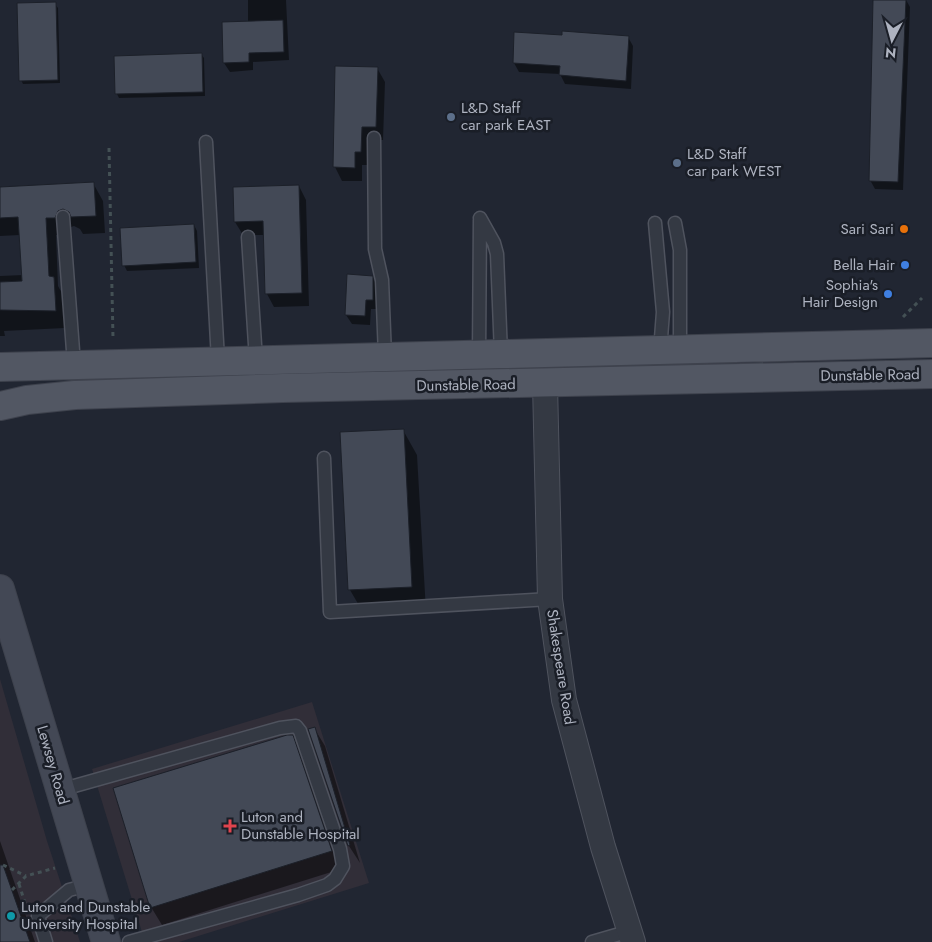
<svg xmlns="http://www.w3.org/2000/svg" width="932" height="942" viewBox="0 0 932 942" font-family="Jost,sans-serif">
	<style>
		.medical { fill: #312e38 }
		.shadow { fill: #0007 }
		.building { fill: #434956; stroke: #1c2029 }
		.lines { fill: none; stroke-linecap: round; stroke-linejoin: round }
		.lane-casing { stroke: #4f535e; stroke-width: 15 }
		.street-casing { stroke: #4f535e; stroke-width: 26 }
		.secondary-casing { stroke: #3e424d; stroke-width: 30 }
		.primary-casing { stroke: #3e424d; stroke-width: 30 }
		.path { stroke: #445155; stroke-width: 3; stroke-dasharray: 4 4; stroke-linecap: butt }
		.lane { stroke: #343943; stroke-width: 12 }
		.street { stroke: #343943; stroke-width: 24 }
		.secondary { stroke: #434855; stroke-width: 28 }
		.primary { stroke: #525763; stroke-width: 28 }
		.service-dot { fill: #5c6f8a; stroke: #1a1e27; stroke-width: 2 }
		.food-dot { fill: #e8710a; stroke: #1a1e27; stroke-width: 2 }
		.shop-dot { fill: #3f7fe0; stroke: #1a1e27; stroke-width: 2 }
		.health-dot { fill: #e0444e; stroke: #1a1e27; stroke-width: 2 }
		.culture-dot { fill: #0f9aa8; stroke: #1a1e27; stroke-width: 2 }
		.labels { text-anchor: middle; stroke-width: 5; stroke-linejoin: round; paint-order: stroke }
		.poi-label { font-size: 15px; fill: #aeb3c0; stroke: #1a1e27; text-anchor: start }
		.street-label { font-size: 15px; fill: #aeb3c0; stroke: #1a1e27 }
	</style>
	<rect width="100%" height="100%" fill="#212632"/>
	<path class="medical" d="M 0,679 L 47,841 L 80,942 L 0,942 Z
		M 312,702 L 369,883 L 179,942 L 145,942 L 92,769 Z"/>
	<path class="shadow" d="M 248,0 L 286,0 L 289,60 L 253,62 L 253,70 L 230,72 L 224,63 L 248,23 Z
		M 875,0 L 906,0 L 910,7 L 903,190 L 875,189 L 870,180 Z
		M 55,4 L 58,8 L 60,83 L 23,84 L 21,80 Z
		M 628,37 L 633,46 L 631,89 L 565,84 L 560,74 L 519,72 L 514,63 Z
		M 201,54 L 204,58 L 205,96 L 119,98 L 117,94 L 115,57 Z
		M 337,68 L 377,68 L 385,82 L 383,140 L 369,140 L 369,165 L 362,165 L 362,181 L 342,181 L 335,167 Z
		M 93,183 L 103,201 L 105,233 L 83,234 L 80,229 L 74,226 L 68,228 L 65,235 L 56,235 L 58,286 L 63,295 L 65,328 L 4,331 L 5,336 L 0,336 L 0,276 L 23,275 L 20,235 L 0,236 L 0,188 Z
		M 299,186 L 306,200 L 309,306 L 274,307 L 267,294 L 265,235 L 243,235 L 235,222 Z
		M 194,225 L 197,231 L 199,268 L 127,271 L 124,265 Z
		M 372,277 L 377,286 L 378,309 L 371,309 L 370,325 L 352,324 L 346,315 Z
		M 403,430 L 417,455 L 426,611 L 364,614 L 350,590 L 341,433 Z
		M 314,728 L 325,746 L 360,863 L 349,846 L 309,730 Z
		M 292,736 L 302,754 L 341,869 L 162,925 L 151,907 Z
		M 0,841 L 35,942 L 0,942 Z"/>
	<path class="building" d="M 873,0 L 906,0 L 898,182 L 869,181 Z
		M 56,2 L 58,80 L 19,81 L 17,3 Z
		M 283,20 L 284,52 L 249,53 L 249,62 L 223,63 L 222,22 Z
		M 562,31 L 629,36 L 626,81 L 559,75 L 560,66 L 513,63 L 514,32 L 562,35 Z
		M 202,53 L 203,92 L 115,94 L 114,56 Z
		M 335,66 L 378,67 L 376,127 L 362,127 L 361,152 L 355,152 L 355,168 L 333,167 Z
		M 94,182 L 96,216 L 71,217 L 69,212 L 63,209 L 58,211 L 55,218 L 46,218 L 49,276 L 54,277 L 56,311 L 0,310 L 0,282 L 22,281 L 18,217 L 0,218 L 0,187 Z
		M 299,185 L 302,293 L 265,294 L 263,221 L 234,222 L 233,187 Z
		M 194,224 L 196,262 L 122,266 L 120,228 Z
		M 347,274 L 373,276 L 373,300 L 366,300 L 365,316 L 345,315 Z
		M 404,429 L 412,587 L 348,590 L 340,432 Z
		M 315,727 L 350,845 L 348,846 L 308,729 Z
		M 287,735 L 293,735 L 332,851 L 150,908 L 113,788 Z
		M 0,865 L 3,865 L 30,942 L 0,942 Z"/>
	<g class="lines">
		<defs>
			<path id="lane" d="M 374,138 L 375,249 L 382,280 L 385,356
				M 206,142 L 218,360
				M 63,217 L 74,364
				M 480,218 L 494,243 L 497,254 L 501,354
				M 655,223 L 663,312 L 660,351
				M 675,223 L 680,250 L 680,351
				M 248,237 L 256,360
				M 479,355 L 480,220
				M 324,458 L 330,612 L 550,599
				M 60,790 L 280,728 L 296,726 L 300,731 L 340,849 L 343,866 L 335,879 L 327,885 L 298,895 L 129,942
				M 46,942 L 38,916 L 69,890 L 88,885
				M 592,942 L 630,931"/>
			<path id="street" d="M 545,384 L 550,599 L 564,700 L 603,847 L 633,942"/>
			<path id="secondary" d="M 0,589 L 106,942"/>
			<path id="primary" d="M 0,367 L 932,343
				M 0,406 L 27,400 L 75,395 L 283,388 L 932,374"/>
		</defs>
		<use href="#lane" class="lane-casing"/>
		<use href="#street" class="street-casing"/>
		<use href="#secondary" class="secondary-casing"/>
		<use href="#primary" class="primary-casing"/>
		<path class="path" d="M 109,148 L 113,338
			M 903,317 L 922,298
			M 3,865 L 26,876
			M 19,884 L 25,903
			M 12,890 L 26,876 L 55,868"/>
		<use href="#lane" class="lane"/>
		<use href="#street" class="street"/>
		<use href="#secondary" class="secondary"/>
		<use href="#primary" class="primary"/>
	</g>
	<g class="service-dot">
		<circle cx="451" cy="117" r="5"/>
		<circle cx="677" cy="163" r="5"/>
	</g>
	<circle class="food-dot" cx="904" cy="229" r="5"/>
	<g class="shop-dot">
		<circle cx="905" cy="265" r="5"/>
		<circle cx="888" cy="294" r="5"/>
	</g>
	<path class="health-dot" d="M227.5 818.5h5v5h5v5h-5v5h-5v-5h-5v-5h5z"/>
	<circle class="culture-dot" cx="11" cy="916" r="5"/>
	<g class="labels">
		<g class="poi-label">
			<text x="461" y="113">L&amp;D Staff<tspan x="461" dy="17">car park EAST</tspan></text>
			<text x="687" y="159">L&amp;D Staff<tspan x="687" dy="17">car park WEST</tspan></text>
			<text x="894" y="234" text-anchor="end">Sari Sari</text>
			<text x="895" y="270" text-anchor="end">Bella Hair</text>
			<text x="878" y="290" text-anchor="end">Sophia's<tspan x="878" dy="17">Hair Design</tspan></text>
			<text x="241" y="822">Luton and<tspan x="241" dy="17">Dunstable Hospital</tspan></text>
			<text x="21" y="912">Luton and Dunstable<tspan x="21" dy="17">University Hospital</tspan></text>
		</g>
		<g class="street-label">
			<text transform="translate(870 375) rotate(-1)" y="5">Dunstable Road</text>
			<text transform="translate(466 385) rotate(-1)" y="5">Dunstable Road</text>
			<text transform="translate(561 667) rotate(81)" y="5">Shakespeare Road</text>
			<text transform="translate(53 765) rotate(74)" y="5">Lewsey Road</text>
		</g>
	</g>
	<g transform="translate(892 40) rotate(186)" stroke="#1a1e27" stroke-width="4" paint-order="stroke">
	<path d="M0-4L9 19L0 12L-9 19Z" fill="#aeb3c0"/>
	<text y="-8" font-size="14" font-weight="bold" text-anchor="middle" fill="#aeb3c0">N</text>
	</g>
</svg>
